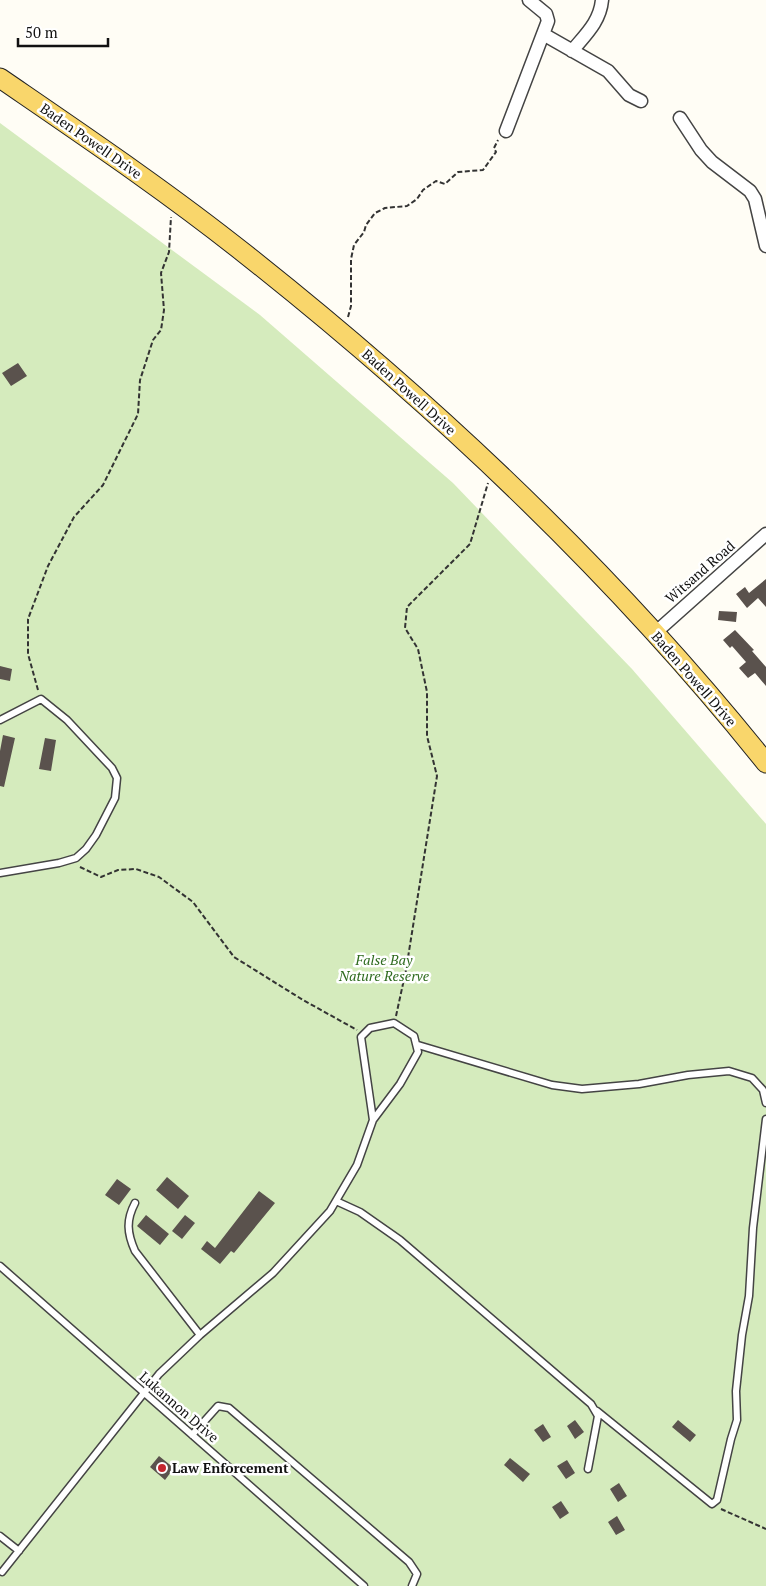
<svg xmlns="http://www.w3.org/2000/svg" width="766" height="1586" viewBox="0 0 766 1586" font-family="'PT Serif',serif">
	<style>
		.green { fill: #d5ebbd }
		.building { fill: #5a524d }
		.lines { fill: none; stroke-linecap: round; stroke-linejoin: round }
		.lane-casing { stroke: #444; stroke-width: 9 }
		.street-casing { stroke: #444; stroke-width: 15 }
		.primary-casing { stroke: #222; stroke-width: 21 }
		.path { stroke: #333; stroke-width: 2; stroke-dasharray: 5 2.5; stroke-linecap: butt }
		.lane { stroke: #fff; stroke-width: 6 }
		.street { stroke: #fff; stroke-width: 12 }
		.primary { stroke: #f9d66b; stroke-width: 19 }
		.poi-dot { fill: #c4262e; stroke: #fff; stroke-width: 2 }
		.labels { text-anchor: middle; stroke-width: 5; stroke-linejoin: round; paint-order: stroke }
		.street-label { font-size: 14px; fill: #111; stroke: #fff }
		.park-label { font-size: 14px; font-style: italic; fill: #2f6b1f; stroke: #fff }
		.poi-label { font-size: 14px; font-weight: bold; fill: #111; stroke: #fff; text-anchor: start }
	</style>
	<rect width="100%" height="100%" fill="#fffdf5"/>
	<path class="green" d="M 0,123 L 260,315 L 453,483 L 632,669 L 766,824 L 766,1586 L 0,1586 Z"/>
	<path class="building" d="M 18,363 L 27,376 L 11,386 L 2,373 Z
		M 766,579 L 766,607 L 758,598 L 747,608 L 736,594 L 745,587 L 749,593 Z
		M 719,611 L 737,612 L 736,622 L 718,620 Z
		M 735,630 L 754,650 L 752,651 L 766,667 L 766,686 L 755,673 L 748,678 L 739,668 L 746,662 L 732,646 L 730,648 L 723,640 Z
		M 0,666 L 12,669 L 10,681 L 0,679 Z
		M 3,735 L 15,738 L 4,787 L 0,786 L 0,751 Z
		M 45,738 L 56,740 L 51,771 L 39,769 Z
		M 167,1177 L 189,1196 L 178,1209 L 156,1190 Z
		M 117,1179 L 131,1189 L 119,1205 L 105,1195 Z
		M 259,1191 L 275,1203 L 234,1253 L 231,1251 L 220,1264 L 201,1249 L 207,1241 L 215,1248 Z
		M 146,1215 L 169,1234 L 160,1245 L 137,1226 Z
		M 185,1215 L 195,1223 L 182,1239 L 172,1231 Z
		M 575,1420 L 584,1432 L 575,1439 L 567,1426 Z
		M 678,1420 L 696,1435 L 690,1442 L 672,1427 Z
		M 543,1424 L 551,1437 L 543,1442 L 534,1430 Z
		M 159,1456 L 174,1468 L 165,1480 L 150,1467 Z
		M 510,1458 L 530,1474 L 523,1482 L 504,1465 Z
		M 567,1460 L 575,1473 L 566,1479 L 557,1466 Z
		M 619,1483 L 627,1496 L 618,1502 L 610,1489 Z
		M 561,1501 L 569,1513 L 560,1519 L 552,1507 Z
		M 617,1516 L 625,1530 L 616,1535 L 608,1522 Z"/>
	<g class="lines">
		<defs>
			<path id="lane" d="M 0,720 L 41,699 L 67,720 L 112,768 L 117,778 L 115,798 L 96,835 L 86,849 L 76,858 L 59,863 L 0,873
				M 418,1045 L 552,1085 L 582,1089 L 639,1084 L 688,1075 L 729,1071 L 752,1078 L 763,1090 L 766,1103
				M 336,1201 L 360,1212 L 400,1240 L 591,1404 L 598,1416 L 588,1469
				M 135,1203 C 126,1220 127,1233 135,1251 L 200,1335
				M 0,1266 L 364,1586
				M 597,1411 L 712,1504 L 717,1500 L 731,1439 L 737,1420 L 736,1391 L 742,1335 L 749,1296 L 753,1228 L 766,1119
				M 192,1435 L 218,1406 L 229,1408 L 409,1562 L 417,1574 L 412,1586
				M 0,1536 L 19,1551
				M 2,1572 L 159,1374 L 200,1335 L 273,1273 L 330,1211 L 357,1165 L 373,1120 L 361,1037 L 370,1028 L 394,1023 L 414,1036 L 418,1052 L 400,1084 L 373,1120"/>
			<path id="street" d="M 543,34 L 608,71 L 629,95 L 641,101
				M 572,51 C 585,35 600,22 602,0
				M 680,118 L 701,150 L 712,162 L 750,191 L 755,199 L 766,246
				M 506,131 L 548,21 L 546,14 L 529,0
				M 655,633 L 766,534"/>
			<path id="primary" d="M 0,78 C 83,135 166,191 244,253 C 435,404 614,573 766,763"/>
		</defs>
		<use href="#lane" class="lane-casing"/>
		<use href="#street" class="street-casing"/>
		<use href="#primary" class="primary-casing"/>
		<path class="path" d="M 348,317 L 351,306 L 351,259 L 354,245 L 364,232 L 366,225 L 375,213 L 385,208 L 407,206 L 417,199 L 423,190 L 436,181 L 445,184 L 458,172 L 483,170 L 496,152 L 494,148 L 498,140
			M 38,690 L 28,654 L 28,619 L 48,566 L 74,517 L 103,485 L 138,414 L 140,380 L 153,340 L 161,330 L 164,310 L 161,273 L 169,252 L 171,217
			M 80,867 L 101,877 L 118,870 L 136,869 L 159,877 L 193,902 L 234,957 L 303,1000 L 357,1030
			M 396,1016 L 406,970 L 437,776 L 427,736 L 427,692 L 418,649 L 405,628 L 407,607 L 470,544 L 488,483
			M 721,1509 L 766,1529"/>
		<use href="#lane" class="lane"/>
		<use href="#street" class="street"/>
		<use href="#primary" class="primary"/>
	</g>
	<circle class="poi-dot" cx="162" cy="1468" r="5"/>
	<g class="labels">
		<g class="street-label">
			<text transform="translate(91 141) rotate(35)" y="5">Baden Powell Drive</text>
			<text transform="translate(409 392) rotate(42)" y="5">Baden Powell Drive</text>
			<text transform="translate(700 572) rotate(-41)" y="5">Witsand Road</text>
			<text transform="translate(694 679) rotate(49)" y="5">Baden Powell Drive</text>
			<text transform="translate(179 1407) rotate(41)" y="5">Lukannon Drive</text>
		</g>
		<g class="park-label">
			<text x="384" y="965">False Bay<tspan x="384" dy="16">Nature Reserve</tspan></text>
		</g>
		<g class="poi-label">
			<text x="172" y="1473">Law Enforcement</text>
		</g>
	</g>
	<path d="M18 38v8h90v-8" fill="none" stroke="#111111" stroke-width="2.5"/>
	<text x="25" y="38" font-size="15" fill="#111111" stroke="#ffffff" stroke-width="4" paint-order="stroke">50 m</text>
</svg>
